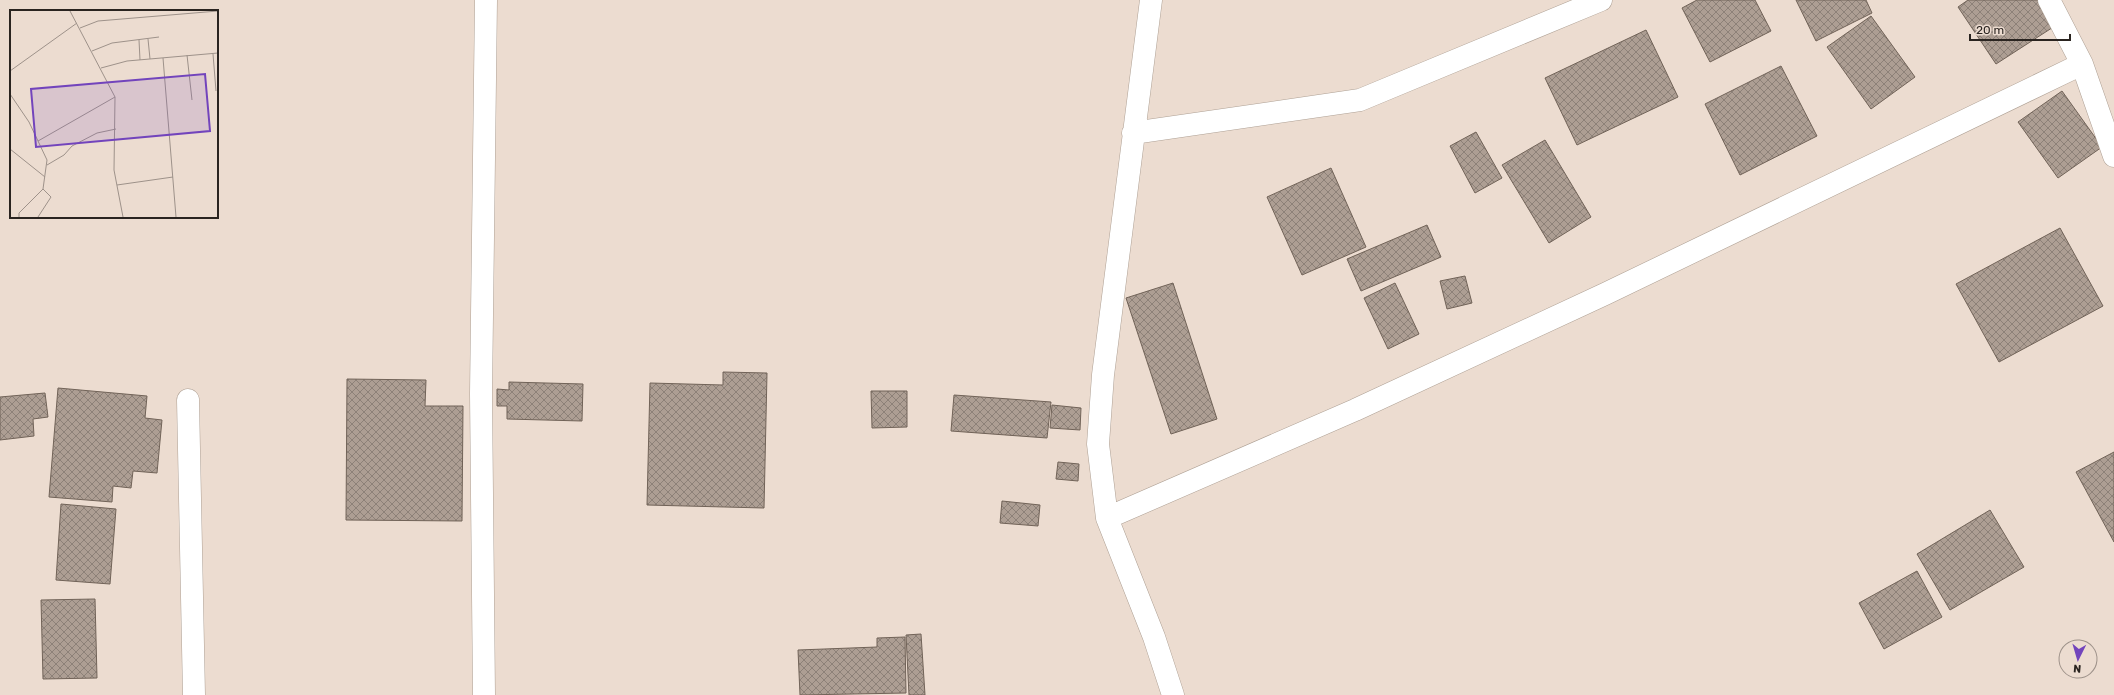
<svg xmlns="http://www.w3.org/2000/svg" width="2114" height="695" viewBox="0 0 2114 695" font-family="Rubik,sans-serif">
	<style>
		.building { fill: url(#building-cross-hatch); stroke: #716358 }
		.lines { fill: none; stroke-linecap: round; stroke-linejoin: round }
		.minor-casing { stroke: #aea094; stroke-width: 23 }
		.minor { stroke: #fff; stroke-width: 22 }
		.inset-road { fill: none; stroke: #9e928a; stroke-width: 1 }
		.view { fill: #7244bc; fill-opacity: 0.15; stroke: #7244bc; stroke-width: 2 }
		.inset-edge { fill: none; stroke: #2a2420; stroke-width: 2 }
	</style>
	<defs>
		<pattern id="building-cross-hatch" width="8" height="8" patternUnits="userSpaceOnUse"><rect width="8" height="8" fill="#ad9e93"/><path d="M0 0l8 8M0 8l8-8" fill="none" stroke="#8d8178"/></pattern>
	</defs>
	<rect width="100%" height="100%" fill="#ecdcd0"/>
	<path class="building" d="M 1697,0 L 1755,0 L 1771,31 L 1710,62 L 1682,8 Z
		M 1796,0 L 1866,0 L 1872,13 L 1816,41 Z
		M 1968,0 L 2042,0 L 2058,24 L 1996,64 L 1958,7 Z
		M 1871,16 L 1915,77 L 1871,109 L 1827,47 Z
		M 1646,30 L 1678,97 L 1577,145 L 1545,78 Z
		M 1781,66 L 1817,136 L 1740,175 L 1705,104 Z
		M 2062,91 L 2102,147 L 2058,178 L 2018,122 Z
		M 1476,132 L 1502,178 L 1475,193 L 1450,146 Z
		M 1545,140 L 1591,217 L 1549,243 L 1502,165 Z
		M 1331,168 L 1366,247 L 1302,275 L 1267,197 Z
		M 1427,225 L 1441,257 L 1361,291 L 1347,259 Z
		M 2060,228 L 2103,306 L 1999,362 L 1956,284 Z
		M 1465,276 L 1472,303 L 1447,309 L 1440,281 Z
		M 1173,283 L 1217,419 L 1171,434 L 1126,298 Z
		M 1395,283 L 1419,334 L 1388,349 L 1364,298 Z
		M 723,372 L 767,373 L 764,508 L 647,505 L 650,383 L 723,385 Z
		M 347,379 L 426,380 L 425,406 L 463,406 L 462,521 L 346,520 Z
		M 509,382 L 583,384 L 582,421 L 507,419 L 507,406 L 497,406 L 497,389 L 509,390 Z
		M 58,388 L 147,396 L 145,418 L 162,420 L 157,473 L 133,471 L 131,488 L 113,486 L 112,502 L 49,497 Z
		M 871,391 L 907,391 L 907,427 L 872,428 Z
		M 45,393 L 48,417 L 33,419 L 34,436 L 0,440 L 0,397 Z
		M 954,395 L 1051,402 L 1047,438 L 951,431 Z
		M 1052,405 L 1081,408 L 1080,430 L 1050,428 Z
		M 2114,452 L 2114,542 L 2076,472 Z
		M 1058,462 L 1079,464 L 1078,481 L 1056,479 Z
		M 1002,501 L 1040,505 L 1038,526 L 1000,523 Z
		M 61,504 L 116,509 L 110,584 L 56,580 Z
		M 1990,510 L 2024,567 L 1950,610 L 1917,554 Z
		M 1917,571 L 1942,617 L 1884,649 L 1859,603 Z
		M 95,599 L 97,678 L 43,679 L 41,600 Z
		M 921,634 L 925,695 L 909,695 L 906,635 Z
		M 905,637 L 906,693 L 800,695 L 798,650 L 877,647 L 877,638 Z"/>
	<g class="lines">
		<defs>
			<path id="minor" d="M 1151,0 L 1103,375 L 1098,444 L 1107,518 L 1154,637 L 1173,695
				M 2049,0 L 2082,64 L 2114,156
				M 1133,133 L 1360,100 L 1601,0
				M 188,400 L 194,695
				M 1107,518 L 1355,410 L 1605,294 L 2082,64
				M 484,695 L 481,394 L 486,0"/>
		</defs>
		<use href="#minor" class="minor-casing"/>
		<use href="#minor" class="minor"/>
	</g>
	<g transform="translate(10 10)">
		<rect width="208" height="208" fill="#ecdcd0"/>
		<path class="inset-road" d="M 60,1 L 105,87 L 104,160 L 113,207M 70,18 L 88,11 L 208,1M 138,29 L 140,49M 129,30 L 130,50M 82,41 L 102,33 L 149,27M 203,44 L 206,81M 177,45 L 182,90M 153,48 L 166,207M 91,58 L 117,51 L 208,43M 0,61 L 67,13M 0,84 L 19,112 L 37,150 L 33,179 L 41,187 L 28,207M 28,131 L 105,87M 0,139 L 35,167M 37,155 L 54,145 L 62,136 L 87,123 L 106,119M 107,175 L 163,167M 9,207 L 9,203 L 33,179"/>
		<path class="view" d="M 195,64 L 200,121 L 26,137 L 21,79 Z"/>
		<rect width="208" height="208" class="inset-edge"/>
	</g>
	<g transform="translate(2078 659) rotate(185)"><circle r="19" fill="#ecdcd0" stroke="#9e928a"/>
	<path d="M0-3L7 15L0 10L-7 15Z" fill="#7244bc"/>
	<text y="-6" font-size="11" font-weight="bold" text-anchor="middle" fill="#2a2420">N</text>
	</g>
	<path d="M1970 34v6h100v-6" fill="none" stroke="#2a2420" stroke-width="2"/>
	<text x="1976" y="34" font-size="12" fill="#2a2420" stroke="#ecdcd0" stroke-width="3" paint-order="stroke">20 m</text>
</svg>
